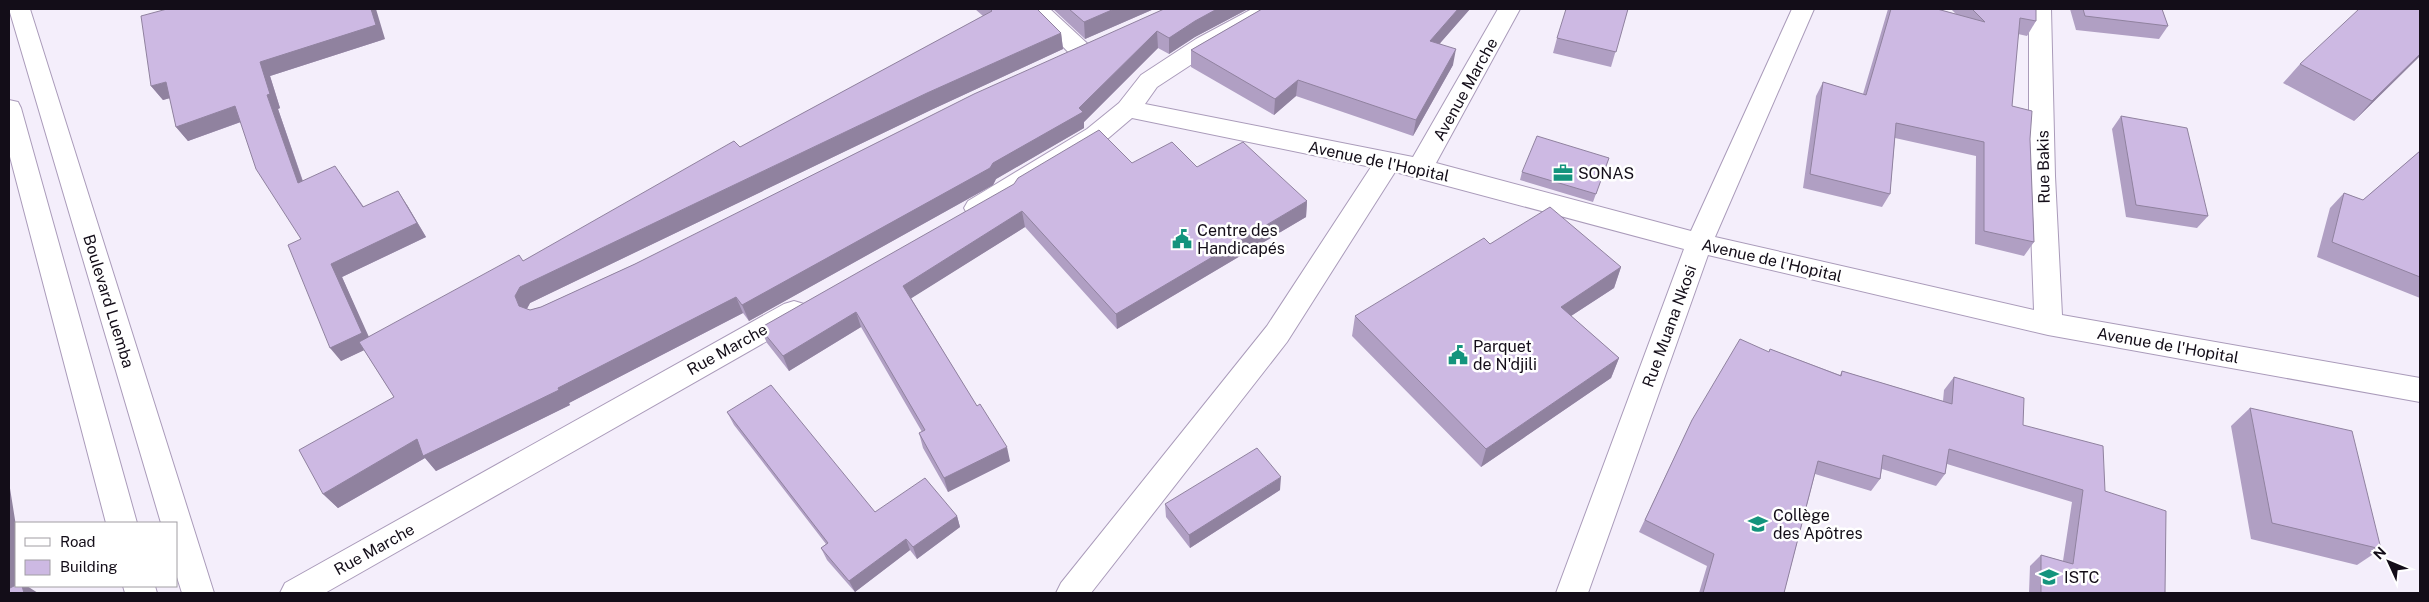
<svg xmlns="http://www.w3.org/2000/svg" width="2429" height="602" viewBox="0 0 2429 602" font-family="'Public Sans',sans-serif">
	<style>
		.lines { fill: none; stroke-linecap: round; stroke-linejoin: round }
		.minor-casing { stroke: #aa9bba; stroke-width: 2 }
		.minor { fill: #fff; fill-rule: evenodd }
		.wall { fill: #b09fc3 }
		.shaded-wall { fill: #90829f }
		.building { fill: #cdb9e3; stroke: #90829f }
		.labels { text-anchor: middle; stroke-width: 5; stroke-linejoin: round; paint-order: stroke }
		.street-label { font-size: 16px; fill: #130d18; stroke: #fff }
		.poi-label { font-size: 16px; fill: #130d18; stroke: #fff; text-anchor: start }
	</style>
	<rect width="100%" height="100%" fill="#f4eefb"/>
	<g class="lines">
		<defs>
			<path id="minor" d="M 9,9 L 30,9 L 214,593 L 182,593 L 176,574 L 176,523 L 161,523 Z
				M 1026,9 L 1050,9 L 1091,47 L 1095,53 L 1091,59 L 1083,61 L 1075,59 Z
				M 1252,9 L 1280,9 L 1277,14 L 1212,51 L 1157,87 L 1145,104 L 1413,157 L 1498,9 L 1520,9 L 1436,163 L 1691,231 L 1792,9 L 1814,9 L 1715,237 L 2034,310 L 2029,176 L 2029,9 L 2051,9 L 2055,176 L 2062,315 L 2420,378 L 2420,402 L 2048,335 L 1708,255 L 1588,593 L 1556,593 L 1684,249 L 1395,172 L 1287,342 L 1091,593 L 1056,593 L 1061,583 L 1267,326 L 1371,167 L 1132,118 L 1105,141 L 986,215 L 977,218 L 968,215 L 964,208 L 968,201 L 1087,129 L 1119,103 L 1141,75 L 1196,39 Z
				M 9,100 L 18,102 L 21,108 L 137,523 L 106,523 L 9,153 Z
				M 794,301 L 804,304 L 808,312 L 804,320 L 325,593 L 280,593 L 285,583 L 784,304 Z
				M 123,586 L 155,586 L 157,593 L 125,593 Z"/>
		</defs>
		<use href="#minor" class="minor-casing"/>
		<use href="#minor" class="minor"/>
	</g>
	<path class="wall" d="M 975,9 L 1037,9 L 1061,33 L 1063,49 L 931,110 L 530,303 L 527,309 L 530,310 L 541,307 L 635,264 L 1164,9 L 1248,9 L 1195,37 L 1169,54 L 1158,48 L 1084,122 L 1084,128 L 996,179 L 993,185 L 749,321 L 743,313 L 569,403 L 570,405 L 436,471 L 425,458 L 338,508 L 323,494 L 394,397 L 364,350 L 341,361 L 301,239 L 241,122 L 188,141 L 176,127 L 170,98 L 163,100 L 151,86 L 385,39 L 270,76 L 280,108 L 278,109 L 303,181 L 345,180 L 364,207 L 407,205 L 426,237 L 342,277 L 368,337 L 523,261 L 740,147 L 983,16 Z
		M 1053,9 L 1154,9 L 1085,39 Z
		M 1262,9 L 1470,9 L 1440,43 L 1453,65 L 1413,136 L 1296,96 L 1274,115 L 1191,67 L 1191,50 Z
		M 1628,9 L 1611,67 L 1553,53 L 1557,38 Z
		M 1888,9 L 1937,9 L 1956,14 L 1951,9 L 2036,9 L 2036,21 L 2027,36 L 2018,34 L 2012,106 L 2030,139 L 2034,242 L 2024,256 L 1975,244 L 1976,156 L 1895,138 L 1890,194 L 1882,207 L 1803,188 L 1816,96 L 1823,82 L 1863,94 Z
		M 2070,9 L 2162,9 L 2168,26 L 2159,39 L 2076,30 Z
		M 2420,9 L 2420,56 L 2354,121 L 2283,83 L 2300,64 Z
		M 2121,116 L 2208,216 L 2197,228 L 2126,217 L 2112,129 Z
		M 2420,151 L 2420,298 L 2317,257 L 2330,208 L 2344,193 L 2363,200 Z
		M 1609,158 L 1593,202 L 1520,180 L 1522,172 Z
		M 1132,163 L 1197,167 L 1307,201 L 1306,217 L 1117,329 L 1025,227 L 911,298 L 1010,461 L 948,492 L 923,448 L 919,433 L 922,432 L 861,327 L 789,371 L 767,343 L 760,328 Z
		M 1490,244 L 1621,267 L 1614,288 L 1571,316 L 1619,358 L 1611,378 L 1481,467 L 1352,336 L 1355,316 Z
		M 1770,349 L 1840,375 L 1842,371 L 1943,401 L 1944,390 L 1954,377 L 2023,425 L 2105,491 L 2165,593 L 2029,593 L 2030,566 L 2041,555 L 2063,561 L 2072,502 L 1947,464 L 1945,474 L 1936,486 L 1882,469 L 1880,479 L 1871,491 L 1815,474 L 1784,593 L 1699,593 L 1707,566 L 1639,532 L 1692,420 L 1769,352 Z
		M 2250,408 L 2381,549 L 2357,565 L 2251,539 L 2231,426 Z
		M 727,412 L 875,512 L 957,516 L 960,527 L 917,559 L 910,550 L 855,592 L 827,560 L 821,548 L 826,544 L 734,425 Z
		M 1280,490 L 1190,548 L 1166,517 L 1165,504 Z"/>
	<path class="shaded-wall" d="M 371,9 L 376,9 L 385,39 L 270,76 L 280,108 L 278,109 L 308,197 L 298,183 L 267,95 L 260,62 Z
		M 1114,9 L 1154,9 L 1085,39 L 1084,22 Z
		M 1217,9 L 1248,9 L 1195,37 L 1169,54 L 1169,38 L 1195,21 Z
		M 1458,9 L 1470,9 L 1428,57 L 1430,41 Z
		M 1157,31 L 1158,48 L 1084,122 L 1084,128 L 996,179 L 993,185 L 749,321 L 742,305 L 993,163 L 1079,108 Z
		M 1061,33 L 1063,49 L 931,110 L 530,303 L 525,312 L 519,306 L 515,296 L 520,287 L 927,93 Z
		M 1456,49 L 1453,65 L 1413,136 L 1416,120 Z
		M 2420,54 L 2420,56 L 2354,121 L 2372,101 Z
		M 1298,80 L 1296,96 L 1274,115 L 1275,99 Z
		M 166,82 L 177,96 L 163,100 L 151,86 Z
		M 235,106 L 246,120 L 188,141 L 176,127 Z
		M 398,191 L 407,205 L 426,237 L 342,277 L 373,346 L 341,361 L 330,348 L 331,264 Z
		M 1307,201 L 1306,217 L 1117,329 L 1116,314 Z
		M 1022,211 L 1025,227 L 907,301 L 903,286 Z
		M 1621,267 L 1614,288 L 1554,327 L 1561,307 Z
		M 736,297 L 743,313 L 569,403 L 570,405 L 436,471 L 425,458 L 338,508 L 323,494 L 417,439 Z
		M 856,312 L 861,327 L 789,371 L 783,356 Z
		M 1619,358 L 1611,378 L 1481,467 L 1486,449 Z
		M 1007,447 L 1010,461 L 948,492 L 944,478 Z
		M 1281,477 L 1280,490 L 1190,548 L 1189,535 Z
		M 9,482 L 16,526 L 16,586 L 27,586 L 38,593 L 18,593 L 10,588 L 9,580 Z
		M 957,516 L 960,527 L 917,559 L 913,547 Z
		M 906,539 L 910,550 L 855,592 L 849,581 Z"/>
	<path class="building" d="M 167,9 L 371,9 L 376,25 L 260,62 L 270,94 L 267,95 L 298,183 L 335,166 L 363,207 L 398,191 L 417,223 L 331,264 L 362,333 L 330,348 L 288,245 L 301,239 L 256,169 L 235,106 L 176,127 L 166,82 L 151,86 L 141,16 Z
		M 990,9 L 1037,9 L 1061,33 L 927,93 L 520,287 L 515,296 L 519,306 L 530,310 L 541,307 L 635,264 L 974,94 L 1164,9 L 1217,9 L 1195,21 L 1169,38 L 1157,31 L 1079,108 L 1083,112 L 993,163 L 990,168 L 742,305 L 736,297 L 558,388 L 559,390 L 423,456 L 417,439 L 323,494 L 299,450 L 394,397 L 359,342 L 519,255 L 523,261 L 734,141 L 740,147 L 992,11 Z
		M 1069,9 L 1114,9 L 1084,22 Z
		M 1262,9 L 1458,9 L 1430,41 L 1456,49 L 1416,120 L 1298,80 L 1275,99 L 1191,50 Z
		M 1566,9 L 1628,9 L 1616,52 L 1557,38 Z
		M 1891,9 L 1937,9 L 1985,22 L 1972,9 L 2036,9 L 2036,21 L 2020,18 L 2012,106 L 2032,111 L 2030,139 L 2034,242 L 1984,231 L 1984,142 L 1896,123 L 1890,194 L 1810,174 L 1823,82 L 1866,95 Z
		M 2083,9 L 2162,9 L 2168,26 L 2085,16 Z
		M 2359,9 L 2420,9 L 2420,54 L 2372,101 L 2300,64 Z
		M 2121,116 L 2187,128 L 2208,216 L 2136,205 Z
		M 1099,130 L 1132,163 L 1172,142 L 1197,167 L 1243,142 L 1307,201 L 1116,314 L 1022,211 L 903,286 L 977,406 L 980,404 L 1007,447 L 944,478 L 919,433 L 925,430 L 856,312 L 783,356 L 760,328 L 1014,184 L 1018,178 Z
		M 1537,136 L 1609,158 L 1596,194 L 1522,172 Z
		M 2420,151 L 2420,277 L 2332,242 L 2344,193 L 2363,200 Z
		M 1550,207 L 1621,267 L 1561,307 L 1619,358 L 1486,449 L 1355,316 L 1484,238 L 1490,244 Z
		M 1740,339 L 1769,352 L 1770,349 L 1841,376 L 1842,371 L 1952,404 L 1954,377 L 2024,398 L 2023,425 L 2103,446 L 2105,491 L 2166,511 L 2165,593 L 2041,593 L 2041,555 L 2073,564 L 2083,490 L 1949,449 L 1945,474 L 1883,455 L 1880,479 L 1818,461 L 1784,593 L 1703,593 L 1714,554 L 1645,520 L 1692,420 Z
		M 771,385 L 875,512 L 925,478 L 957,516 L 913,547 L 906,539 L 849,581 L 821,548 L 828,543 L 727,412 Z
		M 2250,408 L 2352,431 L 2381,549 L 2272,523 Z
		M 1257,448 L 1281,477 L 1189,535 L 1165,504 Z
		M 9,580 L 10,588 L 16,585 L 22,586 L 24,593 L 9,593 Z"/>
	<defs>
		<symbol id="office-bare" viewBox="-9 -9 18 18"><path d="M-6-3h4V-5.5h4V-3h4V5H-6ZM-1-4.5V-3h2v-1.5ZM-6 0V1H6V0Z" fill="#14947d" stroke="#fff" stroke-width="2.5" paint-order="stroke"/></symbol>
		<symbol id="civic-bare" viewBox="-9 -9 18 18"><path d="M-.6-6.5H3V-4.5H.6V-3L4-1V1h2V6H-6V1h2V-1L-.6-3ZM-1.2 2.5V6h2.4V2.5Z" fill="#14947d" stroke="#fff" stroke-width="2.5" paint-order="stroke"/></symbol>
		<symbol id="school-bare" viewBox="-9 -9 18 18"><path d="M0-5L7-2L0 1L-7-2ZM-4 1L0 2.5L4 1V4Q0 6-4 4Z" fill="#14947d" stroke="#fff" stroke-width="2.5" paint-order="stroke"/></symbol>
		<symbol id="university-bare" viewBox="-9 -9 18 18"><path d="M0-5L7-2L0 1L-7-2ZM-4 1L0 2.5L4 1V4Q0 6-4 4Z" fill="#14947d" stroke="#fff" stroke-width="2.5" paint-order="stroke"/></symbol>
	</defs>
	<g fill-rule="evenodd">
		<use href="#office-bare" x="1549" y="159" width="28" height="28"/>
		<use href="#civic-bare" x="1168" y="225" width="28" height="28"/>
		<use href="#civic-bare" x="1444" y="341" width="28" height="28"/>
		<use href="#school-bare" x="1744" y="510" width="28" height="28"/>
		<use href="#university-bare" x="2035" y="563" width="28" height="28"/>
	</g>
	<g class="labels">
		<g class="street-label">
			<text transform="translate(1465 89) rotate(-61)" y="6">Avenue Marche</text>
			<text transform="translate(1379 161) rotate(12)" y="6">Avenue de l'Hopital</text>
			<text transform="translate(2043 167) rotate(-91)" y="6">Rue Bakis</text>
			<text transform="translate(1772 260) rotate(13)" y="6">Avenue de l'Hopital</text>
			<text transform="translate(109 301) rotate(73)" y="6">Boulevard Luemba</text>
			<text transform="translate(1669 326) rotate(-70)" y="6">Rue Muana Nkosi</text>
			<text transform="translate(2168 345) rotate(10)" y="6">Avenue de l'Hopital</text>
			<text transform="translate(727 349) rotate(-29)" y="6">Rue Marche</text>
			<text transform="translate(374 549) rotate(-29)" y="6">Rue Marche</text>
		</g>
		<g class="poi-label">
			<text x="1578" y="179">SONAS</text>
			<text x="1197" y="236">Centre des<tspan x="1197" dy="18">Handicapés</tspan></text>
			<text x="1473" y="352">Parquet<tspan x="1473" dy="18">de N'djili</tspan></text>
			<text x="1773" y="521">Collège<tspan x="1773" dy="18">des Apôtres</tspan></text>
			<text x="2064" y="583">ISTC</text>
		</g>
	</g>
	<rect width="2429" height="602" fill="none" stroke="#130d18" stroke-width="20"/>
	<rect x="15" y="522" width="162" height="65" fill="#ffffff" stroke="#a19ea3"/>
	<rect x="25" y="538" width="25" height="8" fill="#ffffff" stroke="#a19ea3"/>
	<text x="60" y="547" font-size="15" fill="#130d18">Road</text>
	<rect x="25" y="560" width="25" height="15" fill="#cdb9e3" stroke="#a19ea3"/>
	<text x="60" y="572" font-size="15" fill="#130d18">Building</text>
	<g transform="translate(2389 562) rotate(314)" stroke="#ffffff" stroke-width="4" paint-order="stroke">
	<path d="M0-4L9 19L0 12L-9 19Z" fill="#130d18"/>
	<text y="-8" font-size="14" font-weight="bold" text-anchor="middle" fill="#130d18">N</text>
	</g>
</svg>
